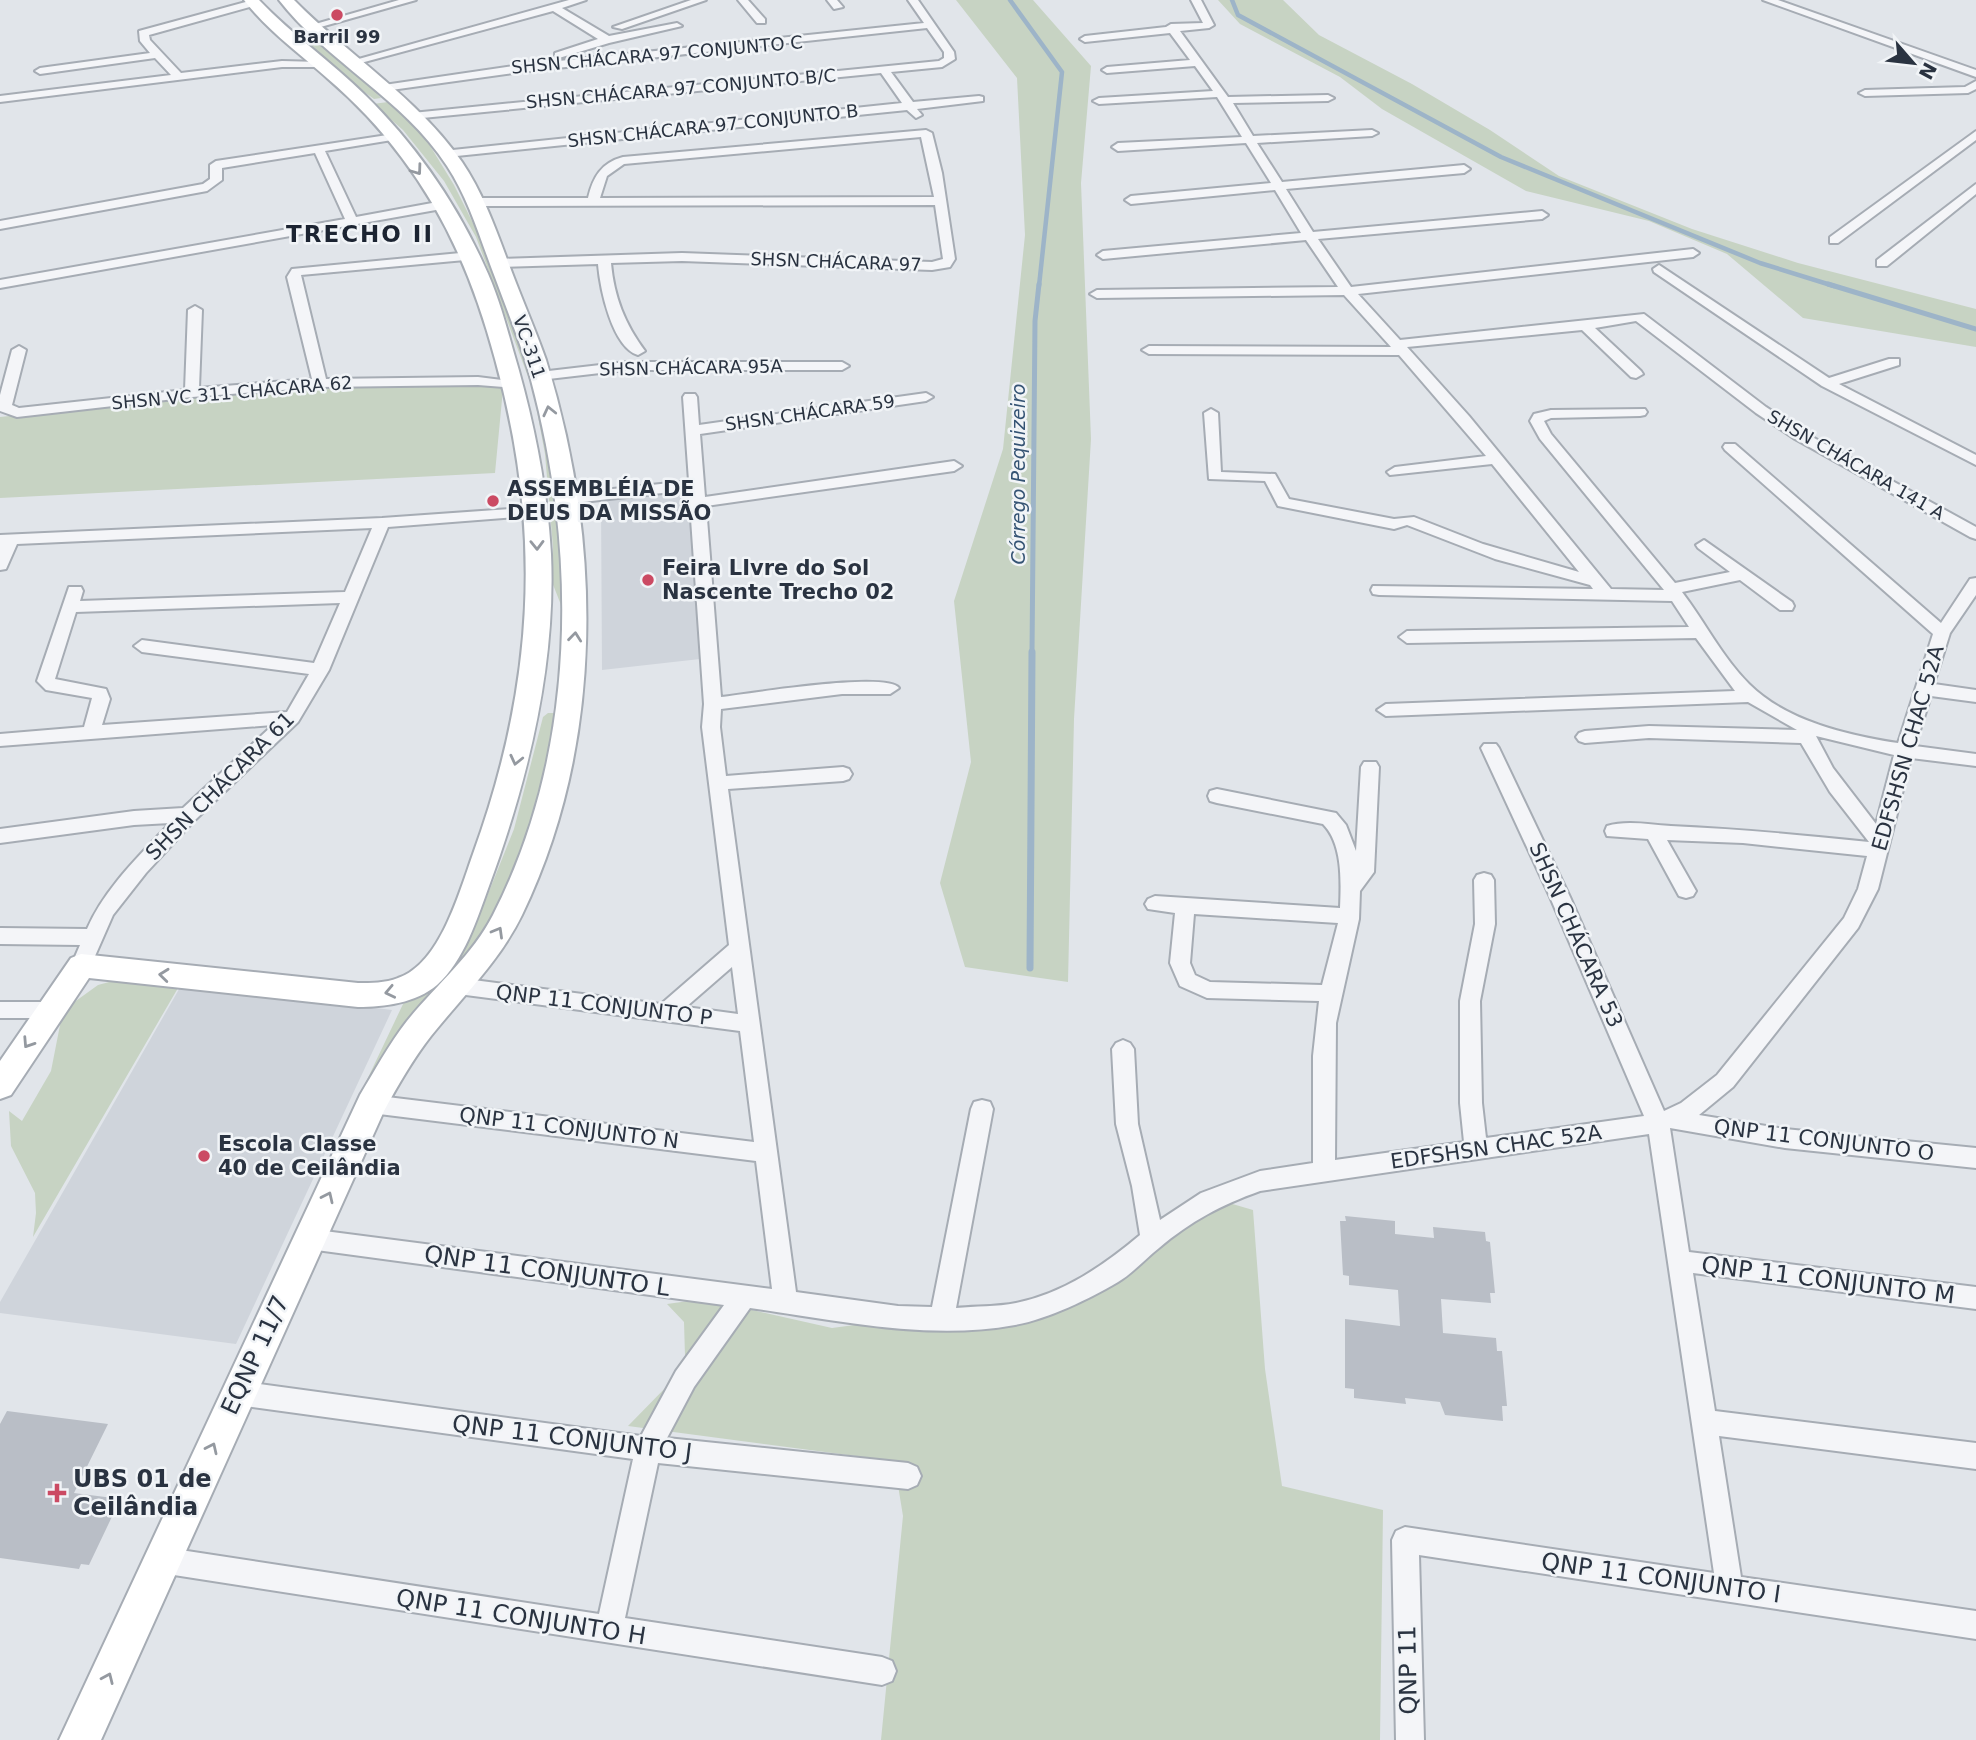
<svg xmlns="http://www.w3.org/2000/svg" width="1976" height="1740" viewBox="0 0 1976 1740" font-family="'DejaVu Sans',sans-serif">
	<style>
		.built { fill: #cfd4db }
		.green { fill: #c7d3c3 }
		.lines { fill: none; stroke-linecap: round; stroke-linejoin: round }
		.stream-far2 { stroke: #9db4c8; stroke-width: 4.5 }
		.stream-far1 { stroke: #9db4c8; stroke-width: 5 }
		.stream { stroke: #9db4c8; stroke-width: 7 }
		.building { fill: #b9bec6 }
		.street-casing { stroke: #a6acb4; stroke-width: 4 }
		.secondary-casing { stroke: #a6acb4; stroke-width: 4 }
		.street { fill: #f4f5f8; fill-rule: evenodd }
		.secondary { fill: #fff; fill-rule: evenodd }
		.oneway { stroke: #9499a0 }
		.poi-dot { fill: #cb4a63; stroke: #f1f4f7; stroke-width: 2.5 }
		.labels { text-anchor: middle; stroke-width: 5; stroke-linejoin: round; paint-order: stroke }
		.far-poi-label { font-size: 18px; font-weight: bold; fill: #2a3341; stroke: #f1f4f7 }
		.far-street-label { font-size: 18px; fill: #2a3341; stroke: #f1f4f7 }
		.far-water-label { font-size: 19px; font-style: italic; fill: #355474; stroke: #f1f4f7 }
		.poi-label { font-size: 21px; font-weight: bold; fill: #2a3341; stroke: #f1f4f7; text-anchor: start }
		.street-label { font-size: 21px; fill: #2a3341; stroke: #f1f4f7 }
		.far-district-label { font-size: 23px; font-weight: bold; letter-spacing: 2px; fill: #1c2432; stroke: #f1f4f7 }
		.near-street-label { font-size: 24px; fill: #2a3341; stroke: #f1f4f7 }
		.near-poi-label { font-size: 24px; font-weight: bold; fill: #2a3341; stroke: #f1f4f7; text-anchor: start }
	</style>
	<rect width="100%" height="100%" fill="#e1e5ea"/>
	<path class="built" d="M 689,492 L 700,659 L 602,670 L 601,500 Z
		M 182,984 L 392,1010 L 236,1344 L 0,1313 L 0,1302 Z"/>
	<path class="green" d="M 956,0 L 1033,0 L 1091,66 L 1081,183 L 1091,439 L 1074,719 L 1068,982 L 965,967 L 940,883 L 971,762 L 954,601 L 1003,449 L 1025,235 L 1017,78 Z
		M 1218,0 L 1283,0 L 1319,35 L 1412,84 L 1490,130 L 1559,176 L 1692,229 L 1798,263 L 1976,309 L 1976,347 L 1803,318 L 1727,254 L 1649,221 L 1526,191 L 1382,109 L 1340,77 L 1240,24 Z
		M 292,30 L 299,30 C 309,39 321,44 331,52 C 349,65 366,81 381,98 L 374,99 C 345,79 319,56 292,33 Z
		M 388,102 L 424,136 L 454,185 L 491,259 L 549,429 L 561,546 L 565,664 L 559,664 L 563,610 L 552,582 L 553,547 L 545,454 L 533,390 L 476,237 L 444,181 L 403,130 L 373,104 Z
		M 478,381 L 503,389 L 495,473 L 0,498 L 0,417 L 320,383 Z
		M 548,713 L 555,713 L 545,789 L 507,910 L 447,986 L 365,1084 L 404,1002 L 417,999 L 452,967 L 472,934 L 514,829 L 543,717 Z
		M 124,978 L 178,988 L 33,1237 L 36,1213 L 35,1193 L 11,1146 L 9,1111 L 22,1121 L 51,1071 L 61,1020 L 73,1003 L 98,985 Z
		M 1212,1198 L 1253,1210 L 1265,1369 L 1282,1486 L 1383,1510 L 1380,1740 L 881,1740 L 903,1516 L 894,1461 L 628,1426 L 671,1382 L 685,1356 L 684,1322 L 667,1304 L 703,1299 L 832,1328 L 1049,1299 Z"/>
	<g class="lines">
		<path class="stream-far2" d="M 1010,0 L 1062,72 L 1039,286
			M 1232,0 L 1238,15 L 1501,157 L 1760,263 L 1834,286"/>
		<path class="stream-far1" d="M 1828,284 L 1976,329
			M 1032,653 L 1035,321 L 1039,284"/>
		<path class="stream" d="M 1030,968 L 1032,652"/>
	</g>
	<path class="building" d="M 1345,1216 L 1395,1221 L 1395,1234 L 1434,1238 L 1433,1227 L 1485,1232 L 1486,1241 L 1490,1242 L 1495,1293 L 1490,1293 L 1491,1303 L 1441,1299 L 1443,1333 L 1496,1338 L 1497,1351 L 1502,1351 L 1507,1406 L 1502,1406 L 1503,1421 L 1445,1415 L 1440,1402 L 1405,1398 L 1406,1404 L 1354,1398 L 1354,1389 L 1345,1388 L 1345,1319 L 1400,1326 L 1398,1290 L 1349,1285 L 1349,1276 L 1343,1275 L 1340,1221 L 1346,1221 Z
		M 7,1411 L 108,1424 L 74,1493 L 113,1498 L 111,1503 L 118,1504 L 89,1565 L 81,1564 L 79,1569 L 0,1558 L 0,1424 Z"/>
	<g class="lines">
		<defs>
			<path id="street" d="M 253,0 L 258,3 L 257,5 L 149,35 L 150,40 L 181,73 L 282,61 L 320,62 L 325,65 L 324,67 L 282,67 L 0,102 L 0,96 L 171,75 L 155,58 L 40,74 L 35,71 L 40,68 L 150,53 L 140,41 L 139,31 Z
				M 399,0 L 416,0 L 310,30 L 305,27 Z
				M 569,0 L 586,0 L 562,8 L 609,36 L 677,23 L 682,26 L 609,43 L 559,58 L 555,57 L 555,53 L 598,39 L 553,11 L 357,64 L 348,62 Z
				M 691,0 L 706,0 L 622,29 L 613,27 Z
				M 738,0 L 748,0 L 765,19 L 765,23 L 757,23 Z
				M 827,0 L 837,0 L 843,7 L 834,9 Z
				M 908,0 L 918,0 L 954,52 L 955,59 L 942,67 L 891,72 L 913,102 L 979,96 L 983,97 L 983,101 L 917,109 L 922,115 L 916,118 L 907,110 L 447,157 L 443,155 L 443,151 L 902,103 L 881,73 L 412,119 L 406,116 L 412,113 L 939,61 L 944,58 L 944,52 L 927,28 L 520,72 L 384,91 L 378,88 L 384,85 L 520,65 L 924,23 Z
				M 1191,0 L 1201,0 L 1214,25 L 1209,28 L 1180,31 L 1228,97 L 1328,95 L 1334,98 L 1328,101 L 1233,103 L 1253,136 L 1372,130 L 1378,133 L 1372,136 L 1257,143 L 1282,182 L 1464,165 L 1470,169 L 1464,173 L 1286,189 L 1313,232 L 1542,211 L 1548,215 L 1542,219 L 1318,239 L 1351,287 L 1693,249 L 1699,253 L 1693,257 L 1358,294 L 1400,340 L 1644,314 L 1766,407 L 1805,433 L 1976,527 L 1976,539 L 1970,537 L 1795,439 L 1756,413 L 1636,321 L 1595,328 L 1641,371 L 1643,374 L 1636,378 L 1631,377 L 1582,330 L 1407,347 L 1469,416 L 1611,589 L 1664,590 L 1540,439 L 1530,421 L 1534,414 L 1551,410 L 1645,409 L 1647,412 L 1645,415 L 1640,416 L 1551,418 L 1544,421 L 1551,434 L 1675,583 L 1730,572 L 1698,548 L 1696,545 L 1704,540 L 1792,602 L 1794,606 L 1792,610 L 1780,610 L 1740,580 L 1682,592 C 1705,622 1722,657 1749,684 C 1786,721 1847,735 1898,743 L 1933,634 L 1725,450 L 1723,447 L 1725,444 L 1735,444 L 1941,623 L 1970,579 L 1976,578 L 1976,595 L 1950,633 L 1934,684 L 1976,690 L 1976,702 L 1931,696 L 1915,746 L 1976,754 L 1976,766 L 1911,758 L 1878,889 L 1858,928 L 1733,1087 L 1699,1115 L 1785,1129 L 1976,1148 L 1976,1168 L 1785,1148 L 1670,1128 L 1689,1252 L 1976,1287 L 1976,1309 L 1693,1273 L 1715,1411 L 1976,1443 L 1976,1469 L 1719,1436 L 1741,1577 L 1976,1611 L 1976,1639 L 1419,1555 L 1424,1740 L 1396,1740 L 1392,1540 L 1396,1531 L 1405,1527 L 1714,1573 L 1649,1134 L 1260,1191 C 1221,1205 1191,1221 1159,1248 C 1145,1259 1133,1273 1118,1282 C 1089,1299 1048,1319 1015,1325 C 928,1341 836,1320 750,1308 L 694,1387 L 667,1438 L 908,1463 L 917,1467 L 921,1476 L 917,1485 L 908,1489 L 658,1463 L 625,1618 L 882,1657 L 892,1661 L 896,1671 L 892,1681 L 882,1685 L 161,1573 L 152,1569 L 148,1560 L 152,1551 L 161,1547 L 599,1614 L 633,1459 L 237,1405 L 228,1401 L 225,1393 L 228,1385 L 237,1381 L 641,1436 L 676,1371 L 724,1305 L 309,1249 L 301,1246 L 297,1239 L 301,1232 L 309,1229 L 772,1289 L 756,1161 L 371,1113 L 363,1111 L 360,1104 L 363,1097 L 371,1095 L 754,1142 L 740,1031 L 458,994 L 451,992 L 448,986 L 451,980 L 458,978 L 661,1004 L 729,945 L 702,727 L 704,704 L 689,490 L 565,504 L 557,499 L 565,494 L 689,481 L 683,397 L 685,394 L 695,394 L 697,397 L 699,425 L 926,393 L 933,397 L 926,401 L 700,434 L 705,497 L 954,461 L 962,466 L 954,471 L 706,506 L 721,697 C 747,694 887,671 899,688 L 890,694 L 842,694 L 721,709 L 720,727 L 726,776 L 843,767 L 849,769 L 852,774 L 849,779 L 843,781 L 728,789 L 796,1292 L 898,1306 L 932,1307 L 971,1109 L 974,1102 L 982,1100 L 990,1102 L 993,1109 L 956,1308 C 975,1306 997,1307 1016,1303 C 1064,1293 1103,1266 1140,1235 L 1132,1186 L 1116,1124 L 1112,1049 L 1116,1043 L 1123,1040 L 1130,1043 L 1134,1049 L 1138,1124 L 1160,1220 L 1201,1193 L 1260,1171 L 1313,1163 L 1313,1056 L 1319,1001 L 1207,998 L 1180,986 L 1170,963 L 1175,913 L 1148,909 L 1145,904 L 1148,899 L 1155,896 L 1340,908 C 1341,882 1343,844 1323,824 L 1217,803 L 1210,801 L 1208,796 L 1210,791 L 1217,789 L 1336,813 L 1346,825 L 1356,851 L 1361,767 L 1364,762 L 1376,762 L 1379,767 L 1374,872 L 1360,891 L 1359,919 L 1336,1023 L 1335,1160 L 1464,1142 L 1460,1103 L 1460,1001 L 1475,924 L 1474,880 L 1477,875 L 1484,873 L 1491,875 L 1494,880 L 1495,924 L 1480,1001 L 1482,1103 L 1486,1138 L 1644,1116 L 1550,897 L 1481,748 L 1484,744 L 1496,744 L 1499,748 L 1570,897 L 1664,1111 L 1681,1103 L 1717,1075 L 1844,918 L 1858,889 L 1867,856 L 1743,843 L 1667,840 L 1696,891 L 1693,896 L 1686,898 L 1679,896 L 1648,839 L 1607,836 L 1605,831 L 1607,826 C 1627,820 1651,825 1671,826 C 1737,829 1803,835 1869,842 L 1830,792 L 1801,743 L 1649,738 L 1585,743 L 1579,741 L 1576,737 L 1579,733 L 1585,731 L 1649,726 L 1797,730 L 1748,702 L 1386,716 L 1377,710 L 1386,704 L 1735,691 L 1696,638 L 1407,643 L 1399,637 L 1407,631 L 1689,627 L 1672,601 L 1379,595 L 1373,594 L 1371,590 L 1373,586 L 1593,589 L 1590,585 L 1495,559 L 1407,525 L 1394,529 L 1278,506 L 1265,481 L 1209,479 L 1204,413 L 1211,409 L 1218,413 L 1221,472 L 1275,474 L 1289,499 L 1394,519 L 1414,517 L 1483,544 L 1579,572 L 1492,464 L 1390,475 L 1387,472 L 1395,467 L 1486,456 L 1399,355 L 1149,354 L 1142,350 L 1149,346 L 1391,347 L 1344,295 L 1097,298 L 1090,294 L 1097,290 L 1338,287 L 1306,240 L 1103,259 L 1097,255 L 1103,251 L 1301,233 L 1275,190 L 1131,204 L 1125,200 L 1131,196 L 1271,183 L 1246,143 L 1118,151 L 1112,147 L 1118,143 L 1242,137 L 1217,97 L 1099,104 L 1093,101 L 1099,98 L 1213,91 L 1195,66 L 1107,73 L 1102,70 L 1107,67 L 1190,60 L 1170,33 L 1085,42 L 1080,39 L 1085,36 L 1166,27 L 1171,24 L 1203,23 ZM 1816,736 L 1894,755 L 1876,824 L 1833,768 ZM 1194,914 L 1338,923 L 1322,985 L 1210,982 L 1195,975 L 1190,963 ZM 732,967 L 738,1014 L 686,1007 Z
				M 1763,0 L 1778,0 L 1976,70 L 1976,77 Z
				M 1976,81 L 1976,89 L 1968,93 L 1865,96 L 1859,93 L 1865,90 L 1965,87 Z
				M 926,130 L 932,133 L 942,173 L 955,259 L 950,267 L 932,270 L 682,261 L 611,263 C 614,297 625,324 645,351 L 638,355 C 612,347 600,288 598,264 L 498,267 L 492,263 L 498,259 L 682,253 L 932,262 L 943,259 L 935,205 L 474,206 L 468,202 L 474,198 L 588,198 C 593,177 601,163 623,157 ZM 921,137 L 934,197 L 600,198 L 607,176 L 624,164 Z
				M 1976,131 L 1976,140 L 1838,243 L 1830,243 L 1830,237 Z
				M 394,134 L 398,135 L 398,139 L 325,151 L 356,217 L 443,201 L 447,202 L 447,208 L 0,288 L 0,280 L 345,219 L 315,153 L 222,168 L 222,180 L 207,191 L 0,229 L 0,221 L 203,184 L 210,179 L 210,165 L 216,161 Z
				M 1976,184 L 1976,194 L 1887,266 L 1877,266 L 1877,260 Z
				M 471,252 L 476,253 L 476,259 L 301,275 L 326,379 L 478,377 L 518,382 L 518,388 L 478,385 L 320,387 L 192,397 L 17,417 L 0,411 L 0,395 L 12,350 L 19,346 L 26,350 L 12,405 L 19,408 L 185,390 L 188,310 L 195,306 L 202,310 L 199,388 L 312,379 L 287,277 L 292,269 Z
				M 1659,265 L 1829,378 L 1889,359 L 1899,359 L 1899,365 L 1839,384 L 1976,455 L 1976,465 L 1822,386 L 1654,272 L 1653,269 Z
				M 626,362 L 842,362 L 849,366 L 842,370 L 626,370 L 540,380 L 533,376 L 540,372 Z
				M 537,507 L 542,509 L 545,512 L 542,515 L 388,527 L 329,670 L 298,722 L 195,820 L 146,873 L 113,915 L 88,972 L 81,974 L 74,972 L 71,966 L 80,945 L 0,944 L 0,928 L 87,929 C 105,888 139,856 170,823 L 134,825 L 0,843 L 0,829 L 134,811 L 183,808 L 273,725 L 0,746 L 0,734 L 84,727 L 92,698 L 46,690 L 37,681 L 69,587 L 81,587 L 83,591 L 80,601 L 345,592 L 372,528 L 17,544 L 6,569 L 0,570 L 0,535 L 382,518 ZM 340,603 L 314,663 L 142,640 L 134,646 L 142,652 L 309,674 L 287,712 L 102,725 L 110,699 L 106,689 L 55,679 L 76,612 Z
				M 0,1002 L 50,1002 L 57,1004 L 60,1010 L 57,1016 L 50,1018 L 0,1018 Z"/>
			<path id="secondary" d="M 244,0 L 259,0 C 292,35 332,62 365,95 C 415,144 456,203 484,265 C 497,292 505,321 513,350 C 533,417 547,484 551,554 C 556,667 528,780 489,886 C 477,919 464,961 437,985 C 416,1003 385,1007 358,1007 L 89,978 L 11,1095 L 0,1099 L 0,1061 L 71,958 L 81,954 L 358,983 C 371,983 385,983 398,978 C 440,964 459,893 473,854 C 534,686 543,532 495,359 C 475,285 448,219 402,158 C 380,128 355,102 327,78 C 299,53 267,30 244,0 Z
				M 279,0 L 294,0 C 348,55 418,98 462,162 C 487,199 500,242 516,283 C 526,309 537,334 546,360 C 602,540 605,743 522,915 C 499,962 463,996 431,1036 C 413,1059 398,1085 384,1111 L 101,1740 L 59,1740 L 360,1095 C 375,1070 389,1044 407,1021 C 435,986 472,956 493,915 C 577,751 578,555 531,380 C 522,346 508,313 496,280 C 481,242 470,201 447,166 C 404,99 327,62 279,0 Z"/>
		</defs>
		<use href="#street" class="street-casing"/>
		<use href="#secondary" class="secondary-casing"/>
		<use href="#street" class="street"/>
		<use href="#secondary" class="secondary"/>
	</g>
	<defs><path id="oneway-chevron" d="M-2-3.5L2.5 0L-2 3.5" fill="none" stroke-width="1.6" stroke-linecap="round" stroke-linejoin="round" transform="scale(1.75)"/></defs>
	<g class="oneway">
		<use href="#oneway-chevron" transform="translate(417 170) rotate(54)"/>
		<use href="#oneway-chevron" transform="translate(549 411) rotate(-103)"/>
		<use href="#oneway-chevron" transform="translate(537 545) rotate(89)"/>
		<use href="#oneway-chevron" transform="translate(575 637) rotate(-84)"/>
		<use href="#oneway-chevron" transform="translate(516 760) rotate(103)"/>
		<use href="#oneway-chevron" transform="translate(498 932) rotate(-60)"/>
		<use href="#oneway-chevron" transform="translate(164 975) rotate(-174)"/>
		<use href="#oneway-chevron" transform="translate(390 992) rotate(168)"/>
		<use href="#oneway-chevron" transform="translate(28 1043) rotate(123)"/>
		<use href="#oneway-chevron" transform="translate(328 1197) rotate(-65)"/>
		<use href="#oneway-chevron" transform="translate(212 1448) rotate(-65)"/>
		<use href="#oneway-chevron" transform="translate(108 1678) rotate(-66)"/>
	</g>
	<g class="poi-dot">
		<circle cx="337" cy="15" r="7"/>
		<circle cx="493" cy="501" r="7"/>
		<circle cx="648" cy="580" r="7"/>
		<circle cx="204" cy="1156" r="7"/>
		<path d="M53.5 1482.5h7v7h7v7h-7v7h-7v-7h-7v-7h7z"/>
	</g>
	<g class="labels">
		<g class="far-poi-label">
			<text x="337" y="43">Barril 99</text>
		</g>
		<g class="far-street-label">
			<text transform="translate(657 55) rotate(-5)" y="6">SHSN CHÁCARA 97 CONJUNTO C</text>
			<text transform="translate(681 89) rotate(-5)" y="6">SHSN CHÁCARA 97 CONJUNTO B/C</text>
			<text transform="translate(713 126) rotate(-6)" y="6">SHSN CHÁCARA 97 CONJUNTO B</text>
			<text transform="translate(836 262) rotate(2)" y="6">SHSN CHÁCARA 97</text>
			<text transform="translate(529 347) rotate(71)" y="6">VC-311</text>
			<text transform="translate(691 368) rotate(-1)" y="6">SHSN CHÁCARA 95A</text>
			<text transform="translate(232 393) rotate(-5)" y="6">SHSN VC 311 CHÁCARA 62</text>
			<text transform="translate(810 413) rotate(-8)" y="6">SHSN CHÁCARA 59</text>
			<text transform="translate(1856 465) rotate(30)" y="6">SHSN CHÁCARA 141 A</text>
		</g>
		<g class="far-water-label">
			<text transform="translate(1018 474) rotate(-90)" y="7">Córrego Pequizeiro</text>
		</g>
		<g class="poi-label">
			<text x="507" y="496">ASSEMBLÉIA DE<tspan x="507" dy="24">DEUS DA MISSÃO</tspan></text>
			<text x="662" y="575">Feira LIvre do Sol<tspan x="662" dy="24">Nascente Trecho 02</tspan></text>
			<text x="218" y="1151">Escola Classe<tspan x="218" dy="24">40 de Ceilândia</tspan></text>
		</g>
		<g class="street-label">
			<text transform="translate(1908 748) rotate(-74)" y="7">EDFSHSN CHAC 52A</text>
			<text transform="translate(220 786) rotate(-45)" y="7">SHSN CHÁCARA 61</text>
			<text transform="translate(1576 935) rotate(66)" y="7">SHSN CHÁCARA 53</text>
			<text transform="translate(604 1005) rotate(7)" y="7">QNP 11 CONJUNTO P</text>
			<text transform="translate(569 1128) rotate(7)" y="7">QNP 11 CONJUNTO N</text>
			<text transform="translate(1824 1140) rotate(7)" y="7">QNP 11 CONJUNTO O</text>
			<text transform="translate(1496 1147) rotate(-8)" y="7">EDFSHSN CHAC 52A</text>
		</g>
		<g class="far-district-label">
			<text x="360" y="242">TRECHO II</text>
		</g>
		<g class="near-street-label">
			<text transform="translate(547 1271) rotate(8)" y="8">QNP 11 CONJUNTO L</text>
			<text transform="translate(1828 1280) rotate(7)" y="8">QNP 11 CONJUNTO M</text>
			<text transform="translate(255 1355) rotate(-65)" y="8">EQNP 11/7</text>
			<text transform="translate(572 1438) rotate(7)" y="8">QNP 11 CONJUNTO J</text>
			<text transform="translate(1661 1578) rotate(8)" y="8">QNP 11 CONJUNTO I</text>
			<text transform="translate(521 1617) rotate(9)" y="8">QNP 11 CONJUNTO H</text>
			<text transform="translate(1408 1670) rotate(-91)" y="8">QNP 11</text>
		</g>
		<g class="near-poi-label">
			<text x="73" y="1487">UBS 01 de<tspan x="73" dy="28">Ceilândia</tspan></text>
		</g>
	</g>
	<g transform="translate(1913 63) rotate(118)" stroke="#f1f4f7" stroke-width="5" paint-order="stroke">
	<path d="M0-5L12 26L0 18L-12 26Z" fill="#2a3341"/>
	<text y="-10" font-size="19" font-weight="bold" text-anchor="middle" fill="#2a3341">N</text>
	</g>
</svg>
